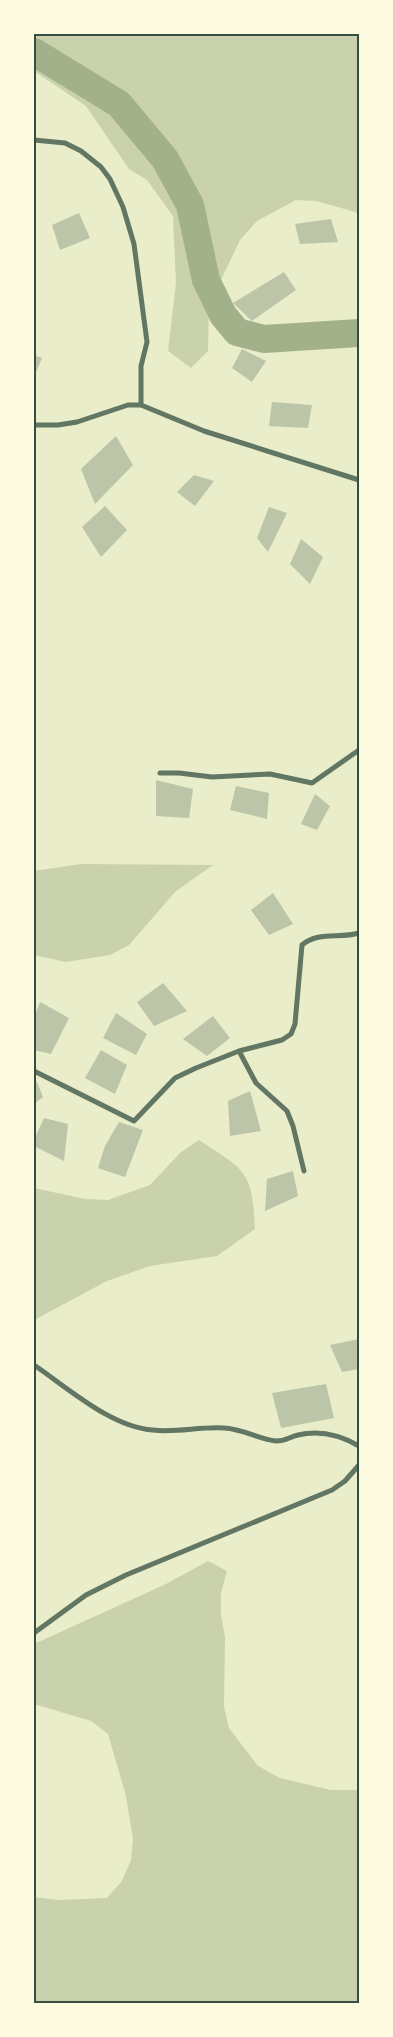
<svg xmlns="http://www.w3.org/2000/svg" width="393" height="2037" viewBox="0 0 393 2037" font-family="Raleway,sans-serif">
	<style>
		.green { fill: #cad2ad }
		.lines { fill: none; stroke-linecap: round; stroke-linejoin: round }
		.river { stroke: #a3b18a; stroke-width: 28 }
		.building { fill: #bcc5a7 }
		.minor { stroke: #617663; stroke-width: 5 }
		.neatline { fill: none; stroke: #344e41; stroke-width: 2 }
	</style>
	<rect width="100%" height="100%" fill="#e9edc9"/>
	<path class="green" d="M 34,34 L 359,34 L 359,213 L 316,201 L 296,200 L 257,221 L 240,240 L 209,305 L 208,351 L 191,368 L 168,351 L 176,283 L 173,216 L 147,180 L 129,169 L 86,106 L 34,71 Z
		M 81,864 L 213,865 L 176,891 L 129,945 L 110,955 L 66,962 L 34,955 L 34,871 Z
		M 199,1140 C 245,1170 253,1171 255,1229 L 217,1256 L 150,1266 L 107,1281 L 34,1320 L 34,1188 L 85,1199 L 108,1200 L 150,1185 L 180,1153 Z
		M 208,1561 L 227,1571 L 221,1593 L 221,1615 L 225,1637 L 224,1707 L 229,1728 L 258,1766 L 280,1778 L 331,1790 L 359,1790 L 359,2003 L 34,2003 L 34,1897 L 58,1900 L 107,1898 L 122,1881 L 131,1860 L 133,1839 L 126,1796 L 108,1734 L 91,1721 L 34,1704 L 34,1644 L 166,1584 Z"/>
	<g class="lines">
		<path class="river" d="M 34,52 L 119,104 L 165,159 L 190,205 L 206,280 L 223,315 L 237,332 L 264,339 L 359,333"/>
	</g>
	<path class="building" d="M 79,213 L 90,238 L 60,250 L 52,225 Z
		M 331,219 L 338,242 L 300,244 L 295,224 Z
		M 284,272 L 296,290 L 252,321 L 233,303 Z
		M 242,349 L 266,361 L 252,382 L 232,368 Z
		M 34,355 L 42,358 L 34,377 Z
		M 272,402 L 312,405 L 308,428 L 269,426 Z
		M 116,436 L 133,465 L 95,504 L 81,469 Z
		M 194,475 L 214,481 L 195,506 L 177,492 Z
		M 105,506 L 127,530 L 101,557 L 82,527 Z
		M 269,507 L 287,513 L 268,552 L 257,538 Z
		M 301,539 L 323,557 L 310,584 L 290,564 Z
		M 156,780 L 193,789 L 189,818 L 156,816 Z
		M 236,786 L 269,793 L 267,819 L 230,810 Z
		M 315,794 L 330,806 L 317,830 L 301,824 Z
		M 273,893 L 293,924 L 269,935 L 251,910 Z
		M 163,983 L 187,1011 L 154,1026 L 137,1002 Z
		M 40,1002 L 69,1018 L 51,1054 L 34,1050 L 34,1018 Z
		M 116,1013 L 147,1034 L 136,1055 L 103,1038 Z
		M 213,1016 L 230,1038 L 207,1056 L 183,1039 Z
		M 101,1050 L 127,1065 L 115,1094 L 85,1078 Z
		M 37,1082 L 43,1097 L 34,1104 L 34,1084 Z
		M 250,1091 L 261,1131 L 230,1136 L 228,1101 Z
		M 44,1118 L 68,1124 L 64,1161 L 34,1146 L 34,1140 Z
		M 119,1122 L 143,1130 L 125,1177 L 98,1168 L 105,1146 Z
		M 293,1171 L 298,1196 L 265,1211 L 267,1179 Z
		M 359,1339 L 359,1369 L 342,1372 L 330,1345 Z
		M 326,1384 L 334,1418 L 281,1428 L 272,1393 Z"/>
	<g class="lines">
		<path class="minor" d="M 34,140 L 65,143 L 81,151 L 101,167 L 110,179 L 123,207 L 134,244 L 147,342 L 141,366 L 141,405
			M 34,425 L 58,425 L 77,422 L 128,405 L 141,405 L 204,431 L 359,480
			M 160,773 L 179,773 L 212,777 L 270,774 L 312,783 L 359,750
			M 239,1051 L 256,1083 L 287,1111 L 293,1126 L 304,1171
			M 34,1071 L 134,1121 L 175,1078 L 196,1068 L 239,1051 L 282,1040 L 291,1034 L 295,1024 L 302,945 C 318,931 340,939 359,933
			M 34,1365 C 68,1388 111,1427 153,1430 C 177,1433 201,1426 225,1428 C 242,1429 259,1439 276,1441 C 286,1441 289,1437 298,1435 C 319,1430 340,1435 359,1446
			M 34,1633 L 86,1595 L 126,1575 L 332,1490 L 345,1481 L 359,1465"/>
	</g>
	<rect width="393" height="2037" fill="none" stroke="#fefae0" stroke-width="70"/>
	<rect x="35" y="35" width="323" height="1967" class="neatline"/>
</svg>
